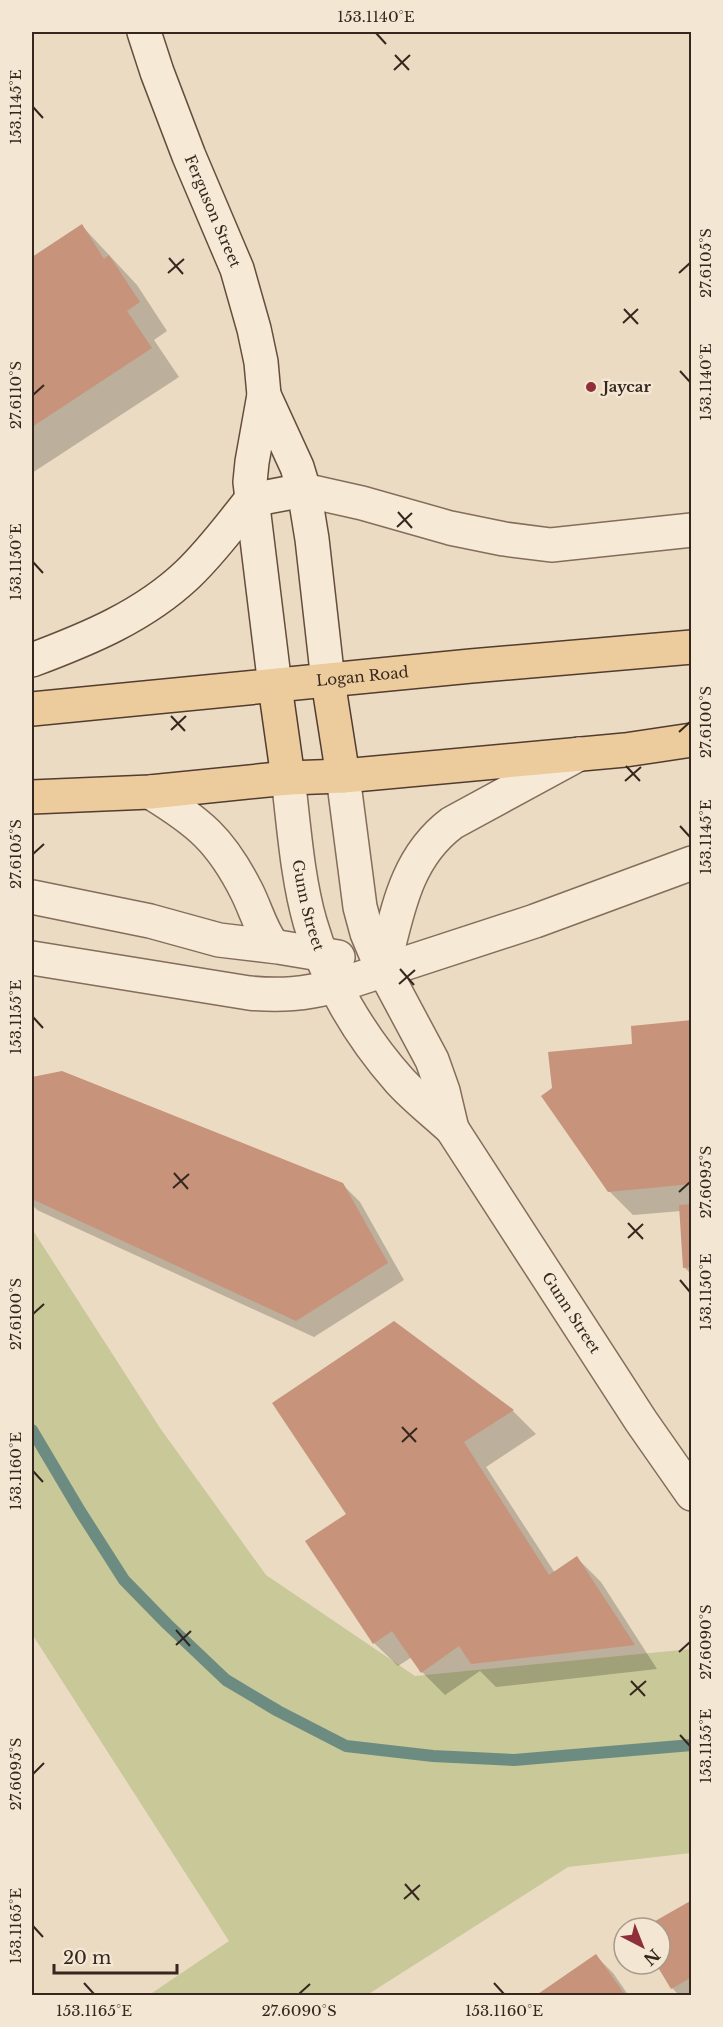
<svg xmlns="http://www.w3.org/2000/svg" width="723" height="2027" viewBox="0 0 723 2027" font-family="'Libre Baskerville',serif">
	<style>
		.green { fill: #c8c898 }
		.shadow { fill: #0003 }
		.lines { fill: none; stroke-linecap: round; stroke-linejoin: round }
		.stream { stroke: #6d8c81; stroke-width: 12 }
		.building { fill: #c7937b }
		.street-casing { stroke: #846d5b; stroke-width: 36 }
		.secondary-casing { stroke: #664e3e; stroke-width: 36 }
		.primary-casing { stroke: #523c2f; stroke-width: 36 }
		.street { stroke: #f6e9d6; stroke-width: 33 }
		.secondary { stroke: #f6e9d6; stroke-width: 33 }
		.primary { stroke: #eccb9d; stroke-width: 33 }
		.ticks { fill: none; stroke: #35271e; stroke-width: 2 }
		.poi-dot { fill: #8f2f3a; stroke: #f3e6d2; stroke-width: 2 }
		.labels { text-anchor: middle; stroke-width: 5; stroke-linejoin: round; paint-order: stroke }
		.street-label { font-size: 15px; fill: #35271e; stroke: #f3e6d2 }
		.poi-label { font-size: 15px; font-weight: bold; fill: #35271e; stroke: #f3e6d2; text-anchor: start }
		.neatline { fill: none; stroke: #35271e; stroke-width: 2 }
		.ticks-label { font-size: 15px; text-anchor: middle; fill: #35271e }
	</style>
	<rect width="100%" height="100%" fill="#ebdbc3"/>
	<path class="green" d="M 32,1229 L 160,1428 L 266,1575 L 415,1676 L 691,1649 L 691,1853 L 568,1867 L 367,1995 L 149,1995 L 229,1941 L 32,1634 Z"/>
	<path class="shadow" d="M 82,226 L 137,285 L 167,331 L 154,340 L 179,377 L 32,473 L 32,259 Z
		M 692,1021 L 692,1275 L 684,1267 L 681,1211 L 633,1215 L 609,1191 L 634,1045 Z
		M 62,1072 L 342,1184 L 360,1202 L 404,1280 L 314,1337 L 37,1210 L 32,1204 L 32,1079 Z
		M 394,1323 L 513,1411 L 536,1434 L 486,1467 L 555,1573 L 577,1558 L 601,1582 L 657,1669 L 496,1687 L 480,1671 L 445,1695 L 422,1672 L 412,1657 L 398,1666 L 374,1643 L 348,1514 Z
		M 692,1901 L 692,1996 L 680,1996 L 672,1988 L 658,1964 L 660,1964 L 660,1928 L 646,1928 Z
		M 596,1956 L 613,1973 L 629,1996 L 538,1996 Z"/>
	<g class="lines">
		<path class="stream" d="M 32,1430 L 80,1511 L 124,1580 L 167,1624 L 226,1680 L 278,1711 L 346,1746 L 433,1756 L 514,1760 L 692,1745"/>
	</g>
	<path class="building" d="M 82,224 L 104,259 L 109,255 L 140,302 L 127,311 L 152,348 L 32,427 L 32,257 Z
		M 692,1020 L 692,1184 L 608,1192 L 541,1096 L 552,1088 L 548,1052 L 632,1044 L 631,1026 Z
		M 62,1071 L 343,1183 L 388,1263 L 296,1321 L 32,1199 L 32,1077 Z
		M 692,1204 L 692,1267 L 683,1268 L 679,1205 Z
		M 394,1321 L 514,1410 L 464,1442 L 549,1575 L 577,1556 L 635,1645 L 471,1664 L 459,1646 L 421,1673 L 392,1631 L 373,1644 L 305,1541 L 346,1514 L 272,1403 Z
		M 692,1900 L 692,1977 L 671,1989 L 656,1964 L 660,1964 L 660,1928 L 643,1928 Z
		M 596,1954 L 626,1996 L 535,1996 Z"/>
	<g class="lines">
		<defs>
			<g id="street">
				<path d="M 304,490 L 362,503 L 450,528 L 504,539 L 551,545 L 692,530"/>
				<path d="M 343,776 L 360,907 L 367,933 L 377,957 L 432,1060 L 443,1091 L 452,1129"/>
				<path id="s1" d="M 288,778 C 294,826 297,876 310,922 C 326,979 360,1036 399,1080 C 415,1098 435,1113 452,1129 L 641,1421 L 692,1494"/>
				<path d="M 150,792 C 199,822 221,840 247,892 C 256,910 261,930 273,946"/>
				<path d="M 32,897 L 150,921 L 219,940 L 278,947 L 338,957"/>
				<path d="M 32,958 L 249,993 C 281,996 304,994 336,986 L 535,921 L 692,863"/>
				<path d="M 383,969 C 397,915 404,859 452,823 L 579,754"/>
			</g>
			<g id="secondary">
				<path id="s2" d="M 144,32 L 157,72 L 189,156 L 237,269 L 254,329 L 261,362 L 264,395 L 252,462 L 250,482 L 275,686"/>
				<path d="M 264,395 L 297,467 L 304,490 L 312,539 L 328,681"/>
				<path d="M 32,660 C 88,639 144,616 188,574 C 212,551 231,525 251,500 L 304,490"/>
			</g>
			<g id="primary">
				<path d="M 328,681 L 343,776"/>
				<path d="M 275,686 L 288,778"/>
				<path id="s3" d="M 32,709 L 471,666 L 692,647"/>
				<path d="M 32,797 L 150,792 L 288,778 L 343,776 L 625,750 L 692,740"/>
			</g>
		</defs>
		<use href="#street" class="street-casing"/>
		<use href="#secondary" class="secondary-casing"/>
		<use href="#primary" class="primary-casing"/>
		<use href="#street" class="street"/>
		<use href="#secondary" class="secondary"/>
		<use href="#primary" class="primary"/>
	</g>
	<path class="ticks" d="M 376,33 L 386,44M 395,55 L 409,70M 394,70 L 410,55M 33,107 L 43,118M 169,258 L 183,274M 168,273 L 184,259M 679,273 L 690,263M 624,309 L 638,324M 623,323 L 638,309M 680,371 L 690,382M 33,395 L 44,385M 398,512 L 412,528M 397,527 L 412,513M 33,562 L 43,573M 171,716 L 185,731M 171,730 L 186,716M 679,732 L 690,722M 626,766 L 640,781M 625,781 L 641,767M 680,826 L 690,837M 33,854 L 44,844M 400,969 L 414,985M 399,984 L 415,970M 33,1017 L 43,1028M 174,1173 L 188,1189M 173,1188 L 189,1174M 679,1192 L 690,1182M 628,1223 L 643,1239M 628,1238 L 643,1224M 680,1280 L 690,1292M 33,1314 L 44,1304M 402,1427 L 416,1442M 402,1442 L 417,1428M 33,1471 L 43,1482M 176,1630 L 190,1646M 176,1645 L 191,1631M 679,1652 L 690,1642M 631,1681 L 645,1696M 630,1695 L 646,1681M 680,1735 L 690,1746M 33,1774 L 44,1763M 405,1884 L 419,1900M 404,1899 L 420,1885M 33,1926 L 43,1937M 84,1983 L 94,1994M 494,1983 L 504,1994M 299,1994 L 310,1984"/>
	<circle class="poi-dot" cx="591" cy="387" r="6"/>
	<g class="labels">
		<g class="street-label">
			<text dy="5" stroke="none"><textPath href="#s2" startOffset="192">Ferguson Street</textPath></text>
			<text dy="5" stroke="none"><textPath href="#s3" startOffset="332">Logan Road</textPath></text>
			<text dy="5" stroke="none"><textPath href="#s1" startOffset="129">Gunn Street</textPath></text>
			<text dy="5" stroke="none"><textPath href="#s1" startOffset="620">Gunn Street</textPath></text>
		</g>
		<g class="poi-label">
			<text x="603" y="392">Jaycar</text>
		</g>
	</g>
	<rect width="723" height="2027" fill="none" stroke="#f3e6d2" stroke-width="66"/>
	<g transform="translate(642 1946) rotate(138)"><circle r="28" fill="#f3e6d2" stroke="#a79a8a" stroke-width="1.5"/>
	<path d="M0-4.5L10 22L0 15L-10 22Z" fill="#8f2f3a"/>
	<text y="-9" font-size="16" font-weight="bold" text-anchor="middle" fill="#35271e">N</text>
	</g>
	<path d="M54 1964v9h123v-9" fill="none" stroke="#35271e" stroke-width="3"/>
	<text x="63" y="1964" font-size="18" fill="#35271e" stroke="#f3e6d2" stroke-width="4.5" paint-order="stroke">20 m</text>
	<rect x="33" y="33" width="657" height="1961" class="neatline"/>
	<g class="ticks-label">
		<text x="376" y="22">153.1140°E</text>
		<text transform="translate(16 107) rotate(-90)" y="5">153.1145°E</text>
		<text transform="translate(706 263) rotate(-90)" y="5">27.6105°S</text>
		<text transform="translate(706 382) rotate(-90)" y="5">153.1140°E</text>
		<text transform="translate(16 395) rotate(-90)" y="5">27.6110°S</text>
		<text transform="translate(16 562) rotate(-90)" y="5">153.1150°E</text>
		<text transform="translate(706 722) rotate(-90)" y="5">27.6100°S</text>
		<text transform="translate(706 837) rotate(-90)" y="5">153.1145°E</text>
		<text transform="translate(16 854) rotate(-90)" y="5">27.6105°S</text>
		<text transform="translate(16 1017) rotate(-90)" y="5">153.1155°E</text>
		<text transform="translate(706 1182) rotate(-90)" y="5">27.6095°S</text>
		<text transform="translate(706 1292) rotate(-90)" y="5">153.1150°E</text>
		<text transform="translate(16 1314) rotate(-90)" y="5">27.6100°S</text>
		<text transform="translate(16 1471) rotate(-90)" y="5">153.1160°E</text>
		<text transform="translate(706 1642) rotate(-90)" y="5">27.6090°S</text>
		<text transform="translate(706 1746) rotate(-90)" y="5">153.1155°E</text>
		<text transform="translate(16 1774) rotate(-90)" y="5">27.6095°S</text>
		<text transform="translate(16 1926) rotate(-90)" y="5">153.1165°E</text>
		<text x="94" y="2016">153.1165°E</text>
		<text x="299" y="2016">27.6090°S</text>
		<text x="504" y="2016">153.1160°E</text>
	</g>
</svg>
